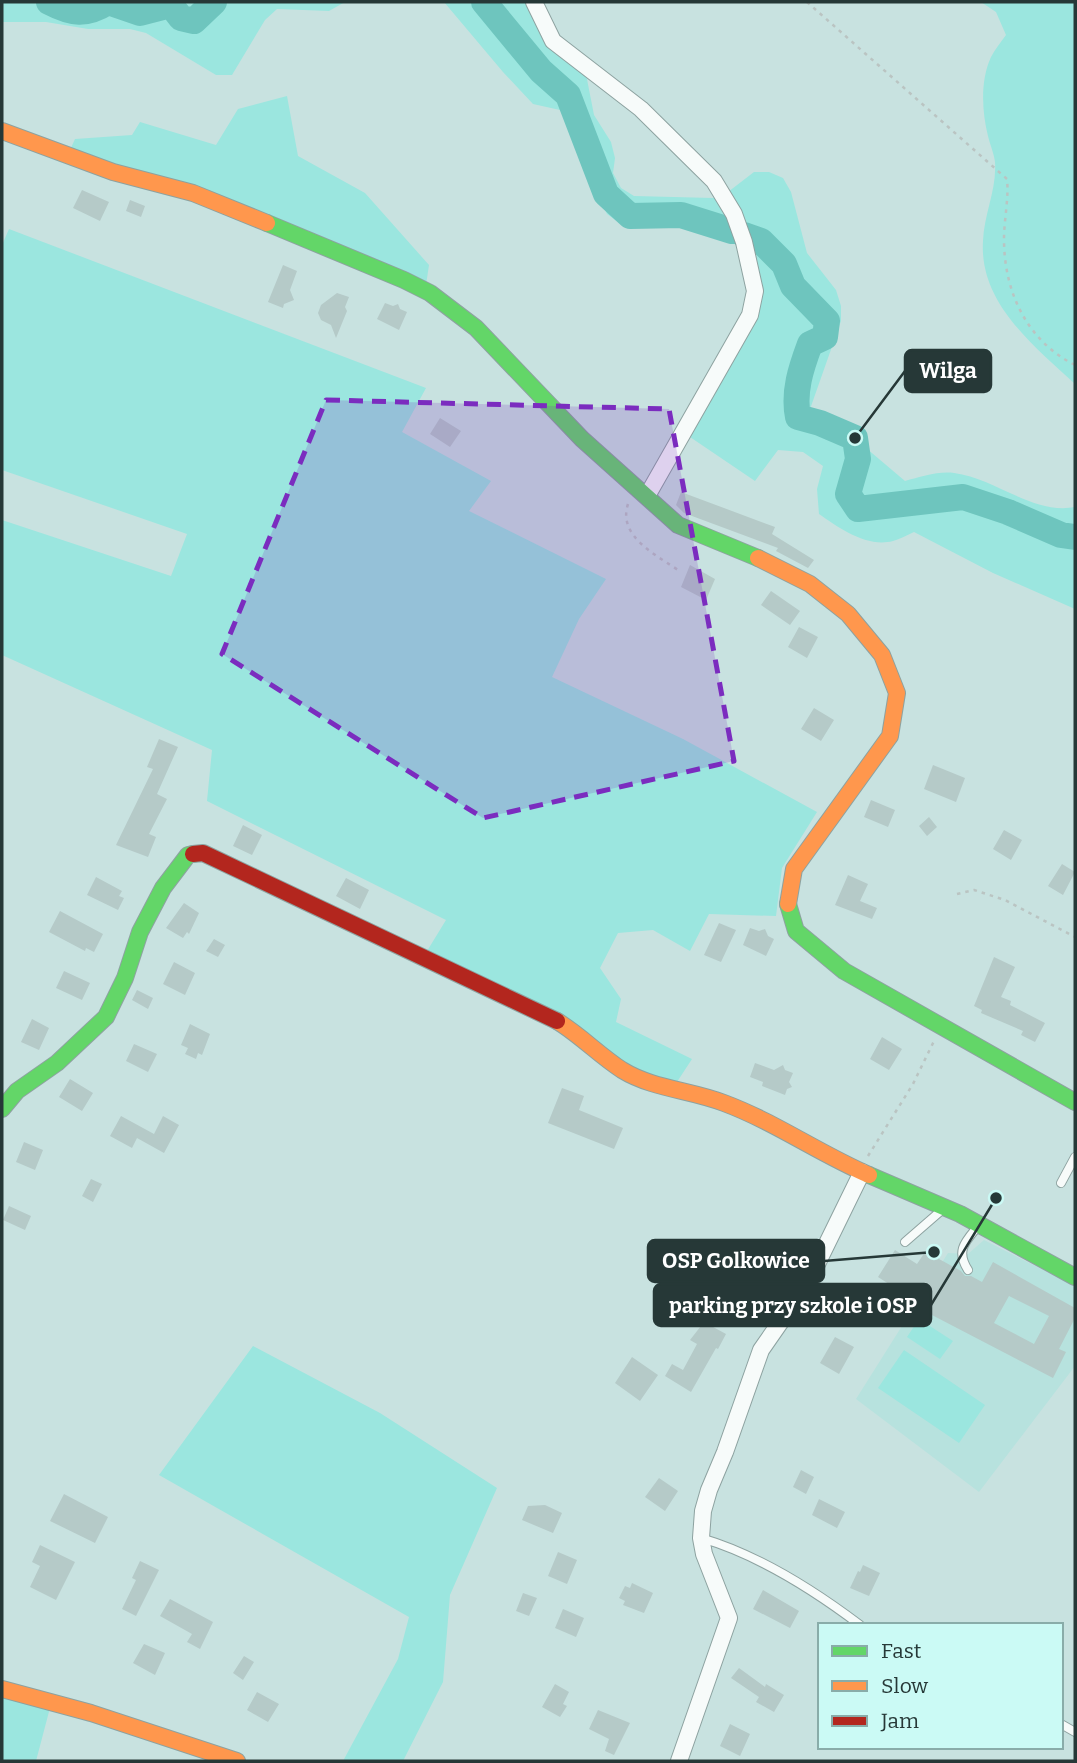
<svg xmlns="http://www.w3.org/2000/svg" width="1077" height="1763" viewBox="0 0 1077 1763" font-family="Bitter,serif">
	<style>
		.built { fill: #b7e2de }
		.green { fill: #9be6df }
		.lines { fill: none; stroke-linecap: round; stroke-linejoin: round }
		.river { stroke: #6ec5be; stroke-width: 26 }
		.building { fill: #b5cac8; fill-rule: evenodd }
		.lane-casing { stroke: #8da2a0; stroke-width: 10 }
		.street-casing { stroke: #8da2a0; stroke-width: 18 }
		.fast-casing { stroke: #8da2a0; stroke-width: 18 }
		.slow-casing { stroke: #8da2a0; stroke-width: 18 }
		.jam-casing { stroke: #8da2a0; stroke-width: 18 }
		.path { stroke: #bac4c2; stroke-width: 2.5; stroke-dasharray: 3.5 5; stroke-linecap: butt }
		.lane { stroke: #f7fbfa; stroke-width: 8 }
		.street { stroke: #f7fbfa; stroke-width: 16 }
		.fast { stroke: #63d668; stroke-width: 16 }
		.slow { stroke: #ff974d; stroke-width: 16 }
		.jam { stroke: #b3261e; stroke-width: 16 }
		.marked { fill: #7b2cbf; fill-opacity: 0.2; stroke: #7b2cbf; stroke-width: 5; stroke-dasharray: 14 9; stroke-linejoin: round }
		.leader { fill: none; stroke: #263837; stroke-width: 2.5 }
		.callout-dot { fill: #263837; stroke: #cbfaf5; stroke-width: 2.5 }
		.callout { fill: #263837; stroke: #263837; stroke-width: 2.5 }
		.callout-label { font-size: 21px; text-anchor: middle; font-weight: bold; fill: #fff }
	</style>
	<rect width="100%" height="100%" fill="#c8e2e0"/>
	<path class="built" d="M 984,1240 L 1075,1286 L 1075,1366 L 979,1492 L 856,1399 L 948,1253 L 968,1254 Z"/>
	<path class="green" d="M 2,2 L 41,2 L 56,12 L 61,2 L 345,2 L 329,11 L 277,9 L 265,20 L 232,75 L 216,75 L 146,33 L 130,29 L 88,29 L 46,22 L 2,22 Z
		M 444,2 L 534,2 L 544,21 L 585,69 L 594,115 L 611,142 L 615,158 L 613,173 L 621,188 L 634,196 L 713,198 L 728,192 L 754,172 L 769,172 L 783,178 L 791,192 L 807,253 L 836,290 L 841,306 L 841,321 L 809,412 L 853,437 L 905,481 C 920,477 938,471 954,473 C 995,478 1033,515 1075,507 L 1075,609 L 993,573 L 914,532 C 907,535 900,539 893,541 C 867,548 839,528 819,514 L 817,489 L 823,466 L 803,452 L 778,450 L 755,481 L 690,437 L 755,323 L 762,286 L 746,227 L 727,236 L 680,224 L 622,225 L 607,214 L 598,196 L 594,177 L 576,131 L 560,110 L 533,104 L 503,72 Z
		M 981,2 L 1075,2 L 1075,384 C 1034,346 979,303 983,241 C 984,214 997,189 995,162 C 994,153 990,145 988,136 C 982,112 980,81 991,57 C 995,49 1001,42 1006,35 L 996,12 Z
		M 287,96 L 298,156 L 365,193 L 429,265 L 426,285 L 70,150 L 75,139 L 132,135 L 140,122 L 216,145 L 238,109 Z
		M 9,229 L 426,388 L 402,432 L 491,481 L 469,511 L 606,579 L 579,619 L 552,677 L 683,739 L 817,812 L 782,868 L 776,916 L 709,914 L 690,951 L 653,930 L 618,933 L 600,968 L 621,999 L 616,1022 L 692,1059 L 675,1085 L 643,1078 L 424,956 L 446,920 L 207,801 L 212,750 L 2,655 L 2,520 L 171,576 L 187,534 L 2,470 L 2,245 Z
		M 919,1319 L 953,1341 L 940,1359 L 907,1337 Z
		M 253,1346 L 380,1413 L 497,1488 L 450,1595 L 443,1682 L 403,1761 L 343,1761 L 398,1659 L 409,1617 L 159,1475 Z
		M 904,1350 L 985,1405 L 959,1443 L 878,1388 Z
		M 2,1693 L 51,1704 L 36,1761 L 2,1761 Z"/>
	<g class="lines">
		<path class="river" d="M 49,2 C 72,14 86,16 108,2 L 140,13 L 171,5 L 181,18 L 194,21 L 214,2
			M 484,2 L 541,71 L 568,95 L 606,194 L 630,216 L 681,215 L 732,231
			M 744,235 L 761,241 L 784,264 L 793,286 L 827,321 L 825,337 L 810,344 C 801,368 793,392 798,417 L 820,423 L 855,438 L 858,459 L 848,494 L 858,509 L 963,497 L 1008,512 L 1061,535 L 1075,537"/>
	</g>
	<path class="building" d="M 82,190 L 109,202 L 100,221 L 73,208 Z
		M 130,200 L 145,206 L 141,217 L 126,211 Z
		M 283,265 L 297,271 L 290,290 L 294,300 L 284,304 L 283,308 L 268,302 Z
		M 337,293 L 349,297 L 345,307 L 347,311 L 336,338 L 331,325 L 321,320 L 318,313 L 321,305 Z
		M 385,303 L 393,306 L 398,304 L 400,309 L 407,312 L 399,330 L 377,319 Z
		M 440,418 L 461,431 L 450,447 L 430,434 Z
		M 681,492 L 775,527 L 772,534 L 814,560 L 808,568 L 776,551 L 778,548 L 684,513 L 676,505 Z
		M 690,565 L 715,579 L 706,600 L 681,587 Z
		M 771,591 L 800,611 L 790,625 L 761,605 Z
		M 799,627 L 818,637 L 807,658 L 788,647 Z
		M 814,708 L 834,720 L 821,741 L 801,729 Z
		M 159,739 L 178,747 L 157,794 L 167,799 L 149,834 L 156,837 L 148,857 L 116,845 L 153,769 L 147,767 Z
		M 933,765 L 965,778 L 956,802 L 924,789 Z
		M 871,800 L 895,810 L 888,827 L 864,817 Z
		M 929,817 L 937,827 L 927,836 L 919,826 Z
		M 243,825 L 262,835 L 252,855 L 233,846 Z
		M 1004,830 L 1022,840 L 1011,860 L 993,849 Z
		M 1062,864 L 1075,872 L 1063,895 L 1048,886 Z
		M 848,875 L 868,884 L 860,901 L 877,908 L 872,919 L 835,905 Z
		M 96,877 L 122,891 L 119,896 L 124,898 L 118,910 L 87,895 Z
		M 346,878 L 369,890 L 360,909 L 336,896 Z
		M 184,903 L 199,913 L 189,934 L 187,932 L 183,938 L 166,928 Z
		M 60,911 L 103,934 L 94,952 L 86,948 L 85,951 L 49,932 Z
		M 719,923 L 736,930 L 721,962 L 704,955 Z
		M 750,928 L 759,931 L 765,929 L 768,936 L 774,939 L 766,956 L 743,945 Z
		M 214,939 L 225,945 L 218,957 L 206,951 Z
		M 994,957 L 1015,967 L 1001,997 L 1011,1001 L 1010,1005 L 1045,1023 L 1035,1042 L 1021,1035 L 1023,1031 L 981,1013 L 982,1010 L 974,1006 Z
		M 174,962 L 195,973 L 185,995 L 163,984 Z
		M 64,971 L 90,983 L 82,1000 L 56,988 Z
		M 137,990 L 153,998 L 148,1009 L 132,1000 Z
		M 32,1019 L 49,1028 L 39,1050 L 21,1042 Z
		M 190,1024 L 210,1034 L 202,1055 L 198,1053 L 196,1059 L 185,1054 L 188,1048 L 181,1045 Z
		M 882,1037 L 902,1049 L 889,1070 L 870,1059 Z
		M 134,1044 L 157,1054 L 148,1072 L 126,1061 Z
		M 755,1063 L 774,1070 L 783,1065 L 785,1070 L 793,1073 L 789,1082 L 792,1087 L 787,1089 L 785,1095 L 762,1086 L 763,1082 L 750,1077 Z
		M 70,1079 L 93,1093 L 82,1111 L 59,1097 Z
		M 562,1088 L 584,1096 L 579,1110 L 623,1128 L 614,1149 L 548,1123 Z
		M 121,1116 L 154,1134 L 163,1116 L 179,1125 L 164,1153 L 137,1138 L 132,1148 L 110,1136 Z
		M 24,1142 L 43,1150 L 35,1170 L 16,1162 Z
		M 91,1179 L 102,1184 L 93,1202 L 82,1196 Z
		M 9,1206 L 31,1216 L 25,1230 L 3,1220 Z
		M 750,1239 L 778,1250 L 770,1269 L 743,1257 Z
		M 929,1246 L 942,1254 L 939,1259 L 961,1271 L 965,1276 L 971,1276 L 982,1282 L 993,1262 L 1075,1308 L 1075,1318 L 1059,1349 L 1066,1352 L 1053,1378 L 930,1314 L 931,1311 L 878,1277 L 895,1250 L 917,1264 ZM 1009,1296 L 1049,1316 L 1034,1344 L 994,1323 Z
		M 681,1262 L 712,1274 L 703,1296 L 673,1283 Z
		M 704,1322 L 726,1334 L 718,1349 L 716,1348 L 691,1392 L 665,1376 L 672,1364 L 683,1370 L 697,1344 L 690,1340 Z
		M 835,1337 L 854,1347 L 839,1374 L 820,1363 Z
		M 632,1357 L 658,1375 L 640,1401 L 615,1383 Z
		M 801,1470 L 814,1477 L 806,1494 L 793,1487 Z
		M 659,1478 L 678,1491 L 665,1511 L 645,1497 Z
		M 64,1494 L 108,1517 L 95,1543 L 50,1521 Z
		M 819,1499 L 845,1512 L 837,1528 L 812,1515 Z
		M 545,1505 L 562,1513 L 553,1533 L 522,1520 L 528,1506 Z
		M 40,1545 L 75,1562 L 56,1600 L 30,1587 L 40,1566 L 32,1562 Z
		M 558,1552 L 577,1560 L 567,1584 L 548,1576 Z
		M 140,1561 L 159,1570 L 136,1616 L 122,1609 L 136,1580 L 132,1578 Z
		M 863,1565 L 880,1573 L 869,1596 L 850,1588 L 858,1571 L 860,1572 Z
		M 632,1583 L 653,1593 L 644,1613 L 623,1605 L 625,1601 L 619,1598 L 625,1586 L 630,1588 Z
		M 763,1590 L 799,1611 L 790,1628 L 753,1609 Z
		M 523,1593 L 537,1598 L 529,1616 L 516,1611 Z
		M 170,1599 L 213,1622 L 200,1649 L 187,1642 L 192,1634 L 160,1616 Z
		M 563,1609 L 584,1618 L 576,1637 L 555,1628 Z
		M 144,1644 L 165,1653 L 155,1675 L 133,1663 Z
		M 244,1656 L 254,1662 L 243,1680 L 233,1673 Z
		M 739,1668 L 765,1687 L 766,1684 L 784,1695 L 774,1712 L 756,1702 L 759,1697 L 731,1678 Z
		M 555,1684 L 569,1692 L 563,1704 L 567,1706 L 560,1717 L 542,1707 Z
		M 257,1692 L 279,1704 L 268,1722 L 247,1710 Z
		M 598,1710 L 630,1723 L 614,1755 L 605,1751 L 609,1739 L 589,1729 Z
		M 730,1724 L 750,1734 L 740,1756 L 720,1746 Z"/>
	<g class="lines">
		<defs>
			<path id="lane" d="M 1061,1183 L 1075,1157
				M 905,1242 L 943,1209
				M 968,1270 C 955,1250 966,1241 979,1225
				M 701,1538 C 756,1554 815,1591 860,1625
				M 1061,1724 L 1075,1732"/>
			<path id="street" d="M 534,2 L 553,41 L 641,109 L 714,181 L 734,214 L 744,242 L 755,291 L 750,315 L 647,496
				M 679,1761 L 729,1618 L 704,1554 L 701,1538 L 703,1511 L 709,1490 L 725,1452 L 761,1350 L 786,1314 L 817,1264 L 862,1172"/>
			<path id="fast" d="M 267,223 L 404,280 L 430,293 L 476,328 L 582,439 L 678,525 L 758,558
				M 788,904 L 796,931 L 844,971 L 1075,1102
				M 2,1109 L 17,1091 L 57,1063 L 106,1017 L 125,978 L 140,932 L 163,888 L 188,855 L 193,854
				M 869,1175 L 960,1214 L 1075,1277"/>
			<path id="slow" d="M 2,131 L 113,172 L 193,193 L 267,223
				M 758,558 L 810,584 L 848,614 L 882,655 L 897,693 L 890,736 L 794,869 L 788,904
				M 557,1021 C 580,1035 599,1055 622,1070 C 653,1089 691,1090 724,1103 C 775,1122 820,1154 869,1175
				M 2,1689 L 91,1713 L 237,1761"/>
			<path id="jam" d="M 193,854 L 203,853 L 557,1021"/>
		</defs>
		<use href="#lane" class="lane-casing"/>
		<use href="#street" class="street-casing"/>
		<use href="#fast" class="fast-casing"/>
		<use href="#slow" class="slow-casing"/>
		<use href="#jam" class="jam-casing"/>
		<path class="path" d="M 807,2 L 1007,179 C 1009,199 1004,219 1004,239 C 1004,292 1027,341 1075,365
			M 628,504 C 617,537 658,556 681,572
			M 957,894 L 974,890 L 1005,900 L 1075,937
			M 868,1156 L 913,1084 L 934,1041"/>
		<use href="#lane" class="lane"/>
		<use href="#street" class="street"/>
		<use href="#fast" class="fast"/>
		<use href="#slow" class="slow"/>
		<use href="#jam" class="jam"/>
	</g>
	<path class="marked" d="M 326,400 L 669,409 L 734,761 L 483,818 L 222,654 Z"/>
	<path class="leader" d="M855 438L905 371M934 1252L824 1261M996 1198L931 1305"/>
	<g class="callout-dot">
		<circle cx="855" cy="438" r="7"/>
		<circle cx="934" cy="1252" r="7"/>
		<circle cx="996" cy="1198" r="7"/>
	</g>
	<g class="callout">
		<rect x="905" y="350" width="86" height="42" rx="7"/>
		<rect x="648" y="1240" width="176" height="42" rx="7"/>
		<rect x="654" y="1284" width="277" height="42" rx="7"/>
	</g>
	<g class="callout-label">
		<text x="948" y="378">Wilga</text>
		<text x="736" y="1268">OSP Golkowice</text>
		<text x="793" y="1313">parking przy szkole i OSP</text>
	</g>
	<rect width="1077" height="1763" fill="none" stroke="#263837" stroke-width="7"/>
	<rect x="818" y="1623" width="245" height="126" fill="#cbfaf5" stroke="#89aca9" stroke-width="2"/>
	<rect x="832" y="1646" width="35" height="10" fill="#63d668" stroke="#89aca9" stroke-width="2"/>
	<text x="881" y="1658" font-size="21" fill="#263837">Fast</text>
	<rect x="832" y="1681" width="35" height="10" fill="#ff974d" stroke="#89aca9" stroke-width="2"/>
	<text x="881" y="1693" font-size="21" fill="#263837">Slow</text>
	<rect x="832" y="1716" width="35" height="10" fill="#b3261e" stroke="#89aca9" stroke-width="2"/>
	<text x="881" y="1728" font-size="21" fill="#263837">Jam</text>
</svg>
